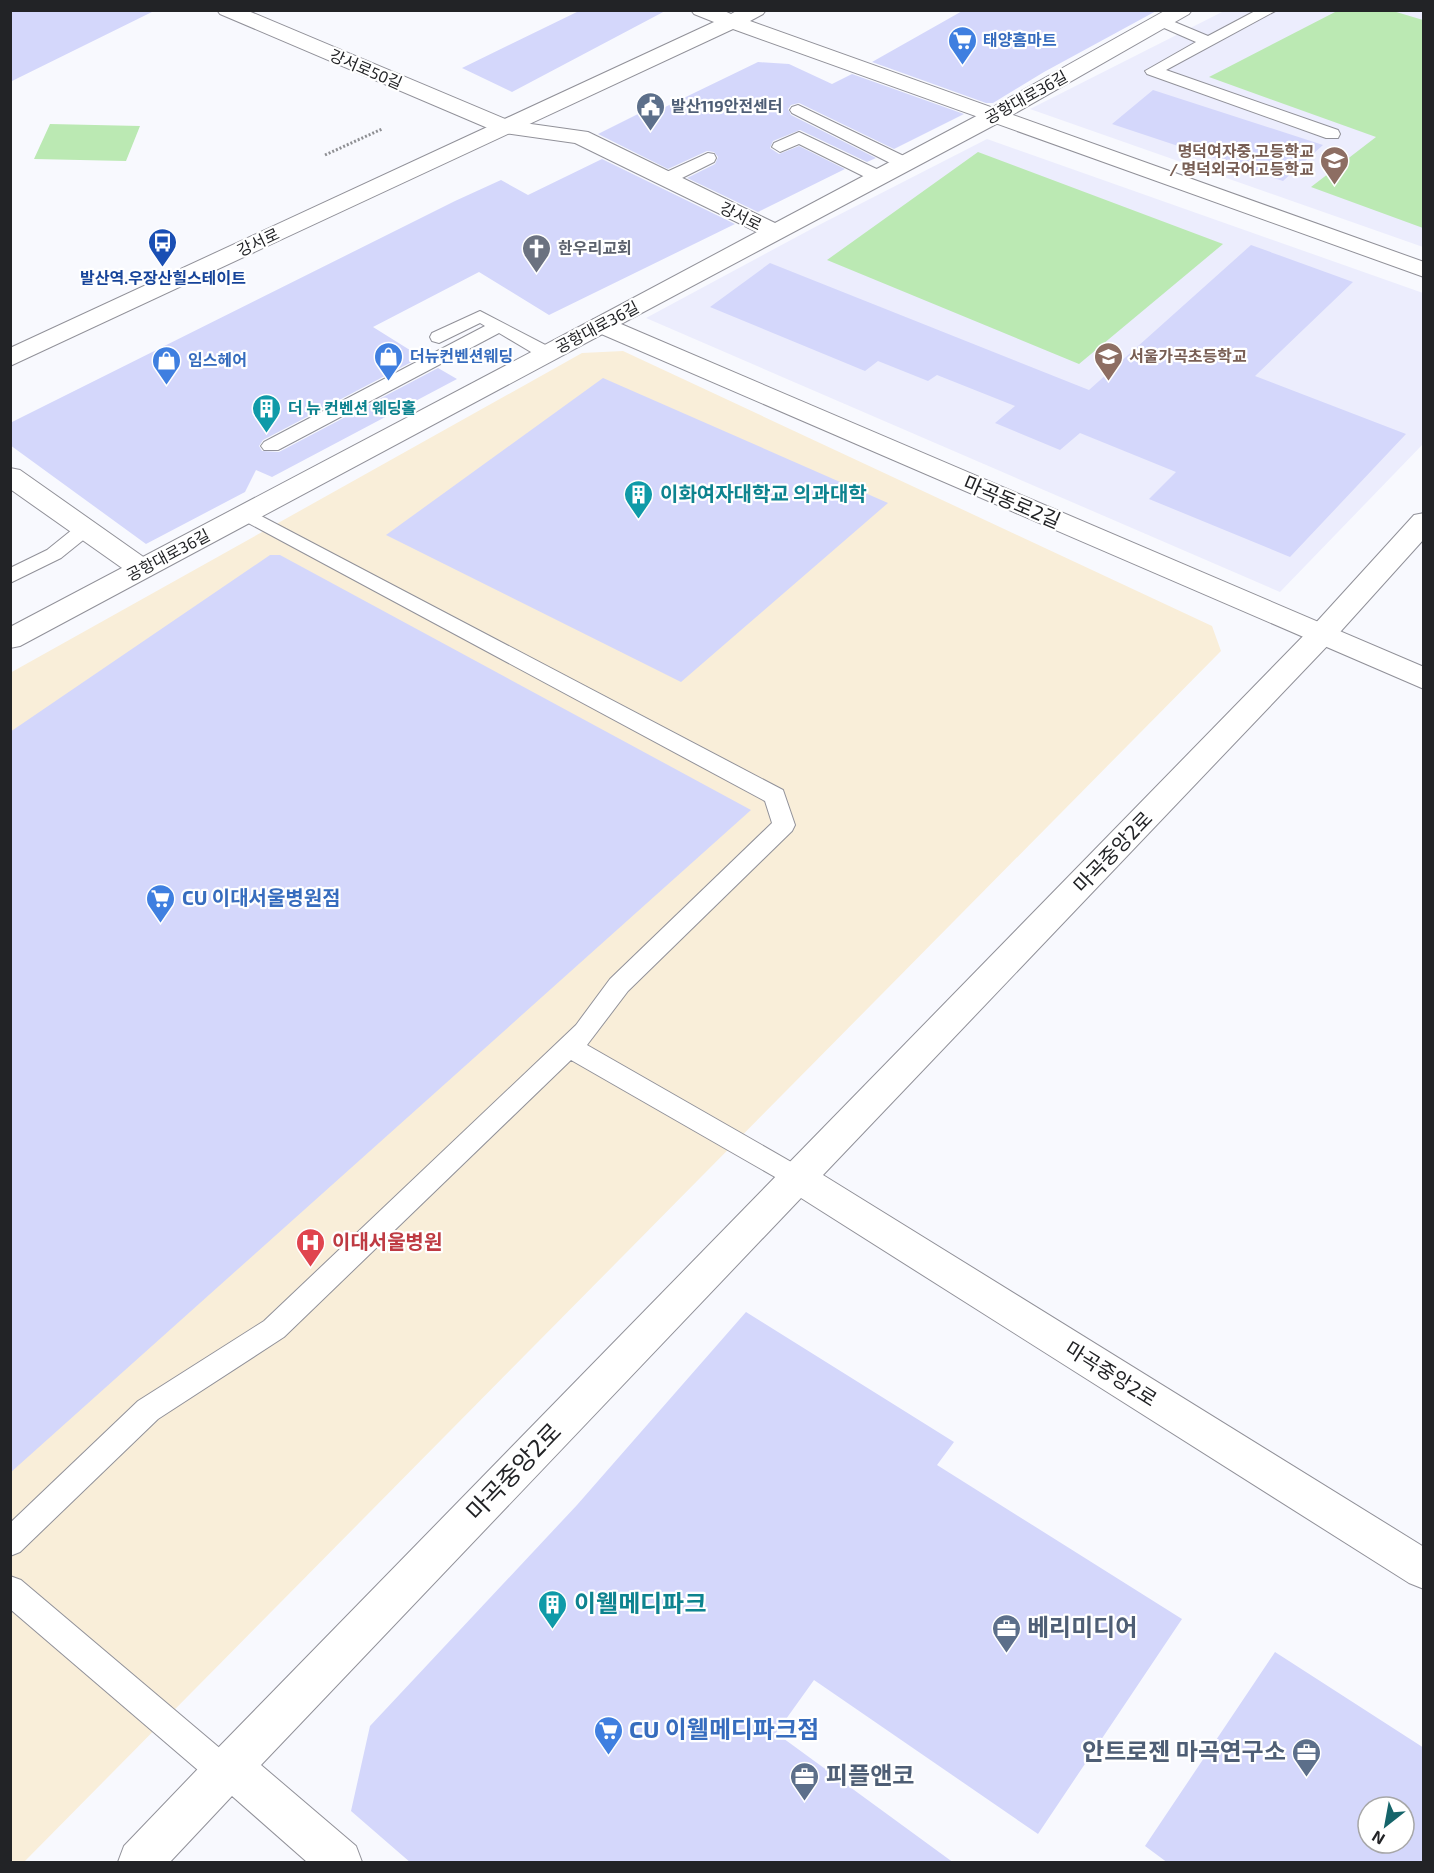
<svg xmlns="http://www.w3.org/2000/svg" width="1434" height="1873" viewBox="0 0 1434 1873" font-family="'Exo 2','Noto Sans KR',sans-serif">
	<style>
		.built { fill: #ecedfd }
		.medical { fill: #f9eed9 }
		.green { fill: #bbe9b3 }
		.building { fill: #d4d7fb; fill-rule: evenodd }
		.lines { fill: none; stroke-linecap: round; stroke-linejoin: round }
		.lane-casing { stroke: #919199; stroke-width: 2 }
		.street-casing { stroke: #919199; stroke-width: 2 }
		.secondary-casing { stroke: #919199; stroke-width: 2 }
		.path { stroke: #8e8f93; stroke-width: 3; stroke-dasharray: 2 2; stroke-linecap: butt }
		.lane { fill: #fff; fill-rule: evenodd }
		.street { fill: #fff; fill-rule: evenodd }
		.secondary { fill: #fff; fill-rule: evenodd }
		.labels { text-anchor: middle; stroke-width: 4.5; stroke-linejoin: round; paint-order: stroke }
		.far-shop-label { font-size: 16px; font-weight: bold; fill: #366cbe; stroke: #fff; text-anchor: start }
		.far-street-label { font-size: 16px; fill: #222326; stroke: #fff }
		.far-service-label { font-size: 16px; font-weight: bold; fill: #4e5e75; stroke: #fff; text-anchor: start }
		.far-education-label { font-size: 16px; font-weight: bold; fill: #785e54; stroke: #fff; text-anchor: end }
		.far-worship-label { font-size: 16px; font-weight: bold; fill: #5b616d; stroke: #fff; text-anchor: start }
		.far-transit-label { font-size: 16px; font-weight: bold; fill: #164399; stroke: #fff }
		.far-culture-label { font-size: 16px; font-weight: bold; fill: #0d838f; stroke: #fff; text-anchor: start }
		.culture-label { font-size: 20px; font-weight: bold; fill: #0d838f; stroke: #fff; text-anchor: start }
		.street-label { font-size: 20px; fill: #222326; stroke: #fff }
		.shop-label { font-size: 20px; font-weight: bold; fill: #366cbe; stroke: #fff; text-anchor: start }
		.health-label { font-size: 20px; font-weight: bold; fill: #be3a42; stroke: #fff; text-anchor: start }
		.near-street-label { font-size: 24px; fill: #222326; stroke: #fff }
		.near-culture-label { font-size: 24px; font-weight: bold; fill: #0d838f; stroke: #fff; text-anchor: start }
		.near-service-label { font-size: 24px; font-weight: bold; fill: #4e5e75; stroke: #fff; text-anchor: start }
		.near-shop-label { font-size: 24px; font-weight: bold; fill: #366cbe; stroke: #fff; text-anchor: start }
	</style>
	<rect width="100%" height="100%" fill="#f8f9fe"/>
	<path class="built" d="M 1224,11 L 1423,11 L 1423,247 L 1030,109 Z
		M 987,139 L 1423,293 L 1423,444 L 1280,592 L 646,318 L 817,226 Z"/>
	<path class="medical" d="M 623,351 L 1212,626 L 1221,651 L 24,1862 L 10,1862 L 10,673 L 582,353 Z"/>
	<path class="green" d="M 1337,11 L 1393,11 L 1423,20 L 1423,228 L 1311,187 L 1376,137 L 1209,77 Z
		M 50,124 L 140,126 L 126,161 L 34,159 Z
		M 978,152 L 1223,244 L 1079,364 L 827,260 Z"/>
	<path class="building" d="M 10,10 L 156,10 L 10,82 Z
		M 581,10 L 667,10 L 512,92 L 462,68 Z
		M 964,10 L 1158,10 L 1044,72 L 993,103 L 986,103 L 872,62 Z
		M 758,62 L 789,64 L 832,84 L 852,74 L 964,114 L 894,149 L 799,103 L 791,105 L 788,109 L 791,115 L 876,158 L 867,162 L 800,130 L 773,141 L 770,148 L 779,154 L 799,146 L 845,169 L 758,212 L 687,178 L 715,164 L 718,157 L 714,152 L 707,151 L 668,169 L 598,134 L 654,106 L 661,109 Z
		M 1153,90 L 1323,145 L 1283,181 L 1112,124 Z
		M 602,159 L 735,224 L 549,315 L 479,272 L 373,327 L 421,357 L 263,440 L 259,446 L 262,451 L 279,452 L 438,368 L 457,379 L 272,477 L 256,470 L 245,492 L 146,544 L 10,445 L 10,423 L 455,201 L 501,180 L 528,195 Z
		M 1251,245 L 1353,282 L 1255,376 L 1406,434 L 1290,557 L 1149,499 L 1176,472 L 1080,433 L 1060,450 L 995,423 L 1015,406 L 937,375 L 928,381 L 878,361 L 865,371 L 710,307 L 770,263 L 1089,390 Z
		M 603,378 L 888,503 L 681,682 L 386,535 Z
		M 270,555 L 280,555 L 751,810 L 10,1473 L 10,732 Z
		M 746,1312 L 954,1442 L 937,1465 L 1182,1619 L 1038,1834 L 814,1680 L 776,1733 L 954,1863 L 411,1863 L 351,1811 L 370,1726 L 577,1505 Z
		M 1275,1652 L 1424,1748 L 1424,1863 L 1168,1863 L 1145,1846 ZM 1368,1807 L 1404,1807 L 1404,1843 L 1368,1843 Z"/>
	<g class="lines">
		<defs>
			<path id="lane" d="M 1257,10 L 1277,10 L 1166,70 L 1338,130 L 1340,134 L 1338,138 L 1326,138 L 1147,74 L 1145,71 L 1196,42 L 1155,24 L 1152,21 L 1155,18 L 1165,18 L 1208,36 Z
				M 798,105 L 910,159 L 912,163 L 904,168 L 898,167 L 792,113 L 790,110 L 792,107 Z
				M 799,132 L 885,173 L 887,177 L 885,181 L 873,181 L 799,144 L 780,152 L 772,147 L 774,143 Z
				M 708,153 L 714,154 L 716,158 L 714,162 L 672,183 L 660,183 L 658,179 L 660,175 Z
				M 480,311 L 555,350 L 557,354 L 555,358 L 541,358 L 499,333 L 278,450 L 264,450 L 261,446 L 264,442 L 485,326 L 480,323 L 439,343 L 432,341 L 430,337 L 432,333 Z
				M 246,508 L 783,790 L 795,825 L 792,831 L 628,991 L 587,1045 L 807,1171 L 811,1178 L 807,1185 L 798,1189 L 789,1185 L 571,1060 L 284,1337 L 158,1419 L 20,1552 L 10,1556 L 10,1523 L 138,1401 L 264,1321 L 576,1025 L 610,979 L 772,823 L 765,801 L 239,518 L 236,514 L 239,510 Z
				M 85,523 L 92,525 L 95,529 L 92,533 L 61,558 L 10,583 L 10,568 L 47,550 L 78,525 Z
				M 10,1576 L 21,1580 L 235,1761 L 240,1772 L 235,1783 L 224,1787 L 213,1783 L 10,1609 Z"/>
			<path id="street" d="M 217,10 L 246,10 L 510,121 L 588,132 L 775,223 L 984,112 L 1166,10 L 1192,10 L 1189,14 L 1000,122 L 621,324 L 1424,667 L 1424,689 L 592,330 L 588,325 L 592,320 L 757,232 L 575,143 L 497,132 L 220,14 Z
				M 10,468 L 20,470 L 152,563 L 156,569 L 152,575 L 142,578 L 132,575 L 10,489 Z"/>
			<path id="secondary" d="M 691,10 L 722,10 L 731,14 L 738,10 L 766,10 L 763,14 L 750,21 L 1424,262 L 1424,277 L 733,29 L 10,366 L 10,348 L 714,22 L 694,14 Z
				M 601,317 L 610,320 L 614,325 L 610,330 L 20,646 L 10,648 L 10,627 L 592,320 Z
				M 1424,513 L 1424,539 L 1332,641 L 823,1175 L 1424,1547 L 1424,1589 L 1409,1583 L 801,1198 L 261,1765 L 356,1846 L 362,1862 L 307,1862 L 232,1796 L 170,1862 L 118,1862 L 124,1846 L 215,1751 L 1312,627 L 1414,515 Z"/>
		</defs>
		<use href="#lane" class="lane-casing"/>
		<use href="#street" class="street-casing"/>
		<use href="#secondary" class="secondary-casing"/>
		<path class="path" d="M 325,155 L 382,129"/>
		<use href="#lane" class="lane"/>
		<use href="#street" class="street"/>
		<use href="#secondary" class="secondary"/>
	</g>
	<defs>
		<symbol id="supermarket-pin" viewBox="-11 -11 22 30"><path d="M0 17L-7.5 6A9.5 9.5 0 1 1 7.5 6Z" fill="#3f7fe0" stroke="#fff"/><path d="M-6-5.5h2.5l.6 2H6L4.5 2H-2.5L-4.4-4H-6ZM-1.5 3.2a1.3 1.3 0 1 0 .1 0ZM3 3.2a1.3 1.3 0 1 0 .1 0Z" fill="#fff"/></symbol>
		<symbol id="civic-pin" viewBox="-11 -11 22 30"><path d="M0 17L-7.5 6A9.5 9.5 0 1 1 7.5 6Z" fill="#5c6f8a" stroke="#fff"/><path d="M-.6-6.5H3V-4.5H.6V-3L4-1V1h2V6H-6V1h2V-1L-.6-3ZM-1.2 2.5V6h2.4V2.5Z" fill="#fff"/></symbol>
		<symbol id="school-pin" viewBox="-11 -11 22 30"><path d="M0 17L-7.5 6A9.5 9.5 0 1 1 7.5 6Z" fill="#8d6e63" stroke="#fff"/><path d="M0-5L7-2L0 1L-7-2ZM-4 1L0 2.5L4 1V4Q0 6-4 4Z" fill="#fff"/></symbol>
		<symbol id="bus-pin" viewBox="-11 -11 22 30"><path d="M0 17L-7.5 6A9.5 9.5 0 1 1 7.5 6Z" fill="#1a4fb4" stroke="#fff"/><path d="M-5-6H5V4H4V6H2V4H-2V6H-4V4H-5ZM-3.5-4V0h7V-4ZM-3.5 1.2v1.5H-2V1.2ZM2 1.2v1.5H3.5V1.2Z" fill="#fff"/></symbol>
		<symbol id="church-pin" viewBox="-11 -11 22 30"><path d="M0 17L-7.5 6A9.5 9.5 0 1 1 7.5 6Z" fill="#6b7280" stroke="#fff"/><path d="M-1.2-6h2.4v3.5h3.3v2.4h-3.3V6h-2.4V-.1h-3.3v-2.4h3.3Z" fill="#fff"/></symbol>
		<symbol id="shop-pin" viewBox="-11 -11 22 30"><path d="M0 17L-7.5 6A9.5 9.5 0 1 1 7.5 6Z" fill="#3f7fe0" stroke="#fff"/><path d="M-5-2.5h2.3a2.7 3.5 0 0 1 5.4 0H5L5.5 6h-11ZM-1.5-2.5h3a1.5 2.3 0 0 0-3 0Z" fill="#fff"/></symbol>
		<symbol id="building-pin" viewBox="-11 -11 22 30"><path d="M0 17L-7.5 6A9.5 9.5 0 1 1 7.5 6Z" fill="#0f9aa8" stroke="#fff"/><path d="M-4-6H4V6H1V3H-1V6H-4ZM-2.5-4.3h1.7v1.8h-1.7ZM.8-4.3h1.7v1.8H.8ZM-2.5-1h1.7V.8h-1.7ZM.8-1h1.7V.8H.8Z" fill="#fff"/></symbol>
		<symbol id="hospital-pin" viewBox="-11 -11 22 30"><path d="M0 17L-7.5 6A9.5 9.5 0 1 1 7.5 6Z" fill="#e0444e" stroke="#fff"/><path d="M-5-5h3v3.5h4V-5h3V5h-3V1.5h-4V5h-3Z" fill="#fff"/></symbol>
		<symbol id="office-pin" viewBox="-11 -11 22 30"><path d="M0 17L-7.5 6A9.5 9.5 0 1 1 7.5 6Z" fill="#5c6f8a" stroke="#fff"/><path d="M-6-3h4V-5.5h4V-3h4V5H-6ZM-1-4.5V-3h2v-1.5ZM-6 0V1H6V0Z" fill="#fff"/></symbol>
	</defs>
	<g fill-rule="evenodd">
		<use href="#supermarket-pin" x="946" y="24" width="33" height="45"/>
		<use href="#civic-pin" x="634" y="90" width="33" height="45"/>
		<use href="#school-pin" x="1318" y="144" width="33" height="45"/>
		<use href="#bus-pin" x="146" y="226" width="33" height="45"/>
		<use href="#church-pin" x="520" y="232" width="33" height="45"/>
		<use href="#shop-pin" x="372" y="340" width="33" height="45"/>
		<use href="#school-pin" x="1092" y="340" width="33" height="45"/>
		<use href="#shop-pin" x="150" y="344" width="33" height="45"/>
		<use href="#building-pin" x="250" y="392" width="33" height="45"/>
		<use href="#building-pin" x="622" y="478" width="33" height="45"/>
		<use href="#supermarket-pin" x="144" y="882" width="33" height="45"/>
		<use href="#hospital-pin" x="294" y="1226" width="33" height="45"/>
		<use href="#building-pin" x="536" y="1588" width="33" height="45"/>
		<use href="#office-pin" x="990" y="1612" width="33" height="45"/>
		<use href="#supermarket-pin" x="592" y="1714" width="33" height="45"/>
		<use href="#office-pin" x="1290" y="1736" width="33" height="45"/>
		<use href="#office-pin" x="788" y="1760" width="33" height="45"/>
	</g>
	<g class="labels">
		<g class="far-shop-label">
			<text x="983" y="46">태양홈마트</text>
			<text x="410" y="362">더뉴컨벤션웨딩</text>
			<text x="188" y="366">임스헤어</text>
		</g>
		<g class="far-street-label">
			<text transform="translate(366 69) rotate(23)" y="6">강서로50길</text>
			<text transform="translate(1026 97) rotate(-29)" y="6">공항대로36길</text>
			<text transform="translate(741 216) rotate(26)" y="6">강서로</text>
			<text transform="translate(258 242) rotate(-25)" y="6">강서로</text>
			<text transform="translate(597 327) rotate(-28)" y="6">공항대로36길</text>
			<text transform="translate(168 555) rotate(-28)" y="6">공항대로36길</text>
		</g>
		<g class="far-service-label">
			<text x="671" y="112">발산119안전센터</text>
		</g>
		<g class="far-education-label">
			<text x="1314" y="157">명덕여자중,고등학교<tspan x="1314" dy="18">/ 명덕외국어고등학교</tspan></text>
			<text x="1129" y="362" text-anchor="start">서울가곡초등학교</text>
		</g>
		<g class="far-worship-label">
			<text x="558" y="254">한우리교회</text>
		</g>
		<g class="far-transit-label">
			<text x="163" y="284">발산역.우장산힐스테이트</text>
		</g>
		<g class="far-culture-label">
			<text x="288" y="414">더 뉴 컨벤션 웨딩홀</text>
		</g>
		<g class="culture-label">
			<text x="660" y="501">이화여자대학교 의과대학</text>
		</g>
		<g class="street-label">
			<text transform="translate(1012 502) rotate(23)" y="7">마곡동로2길</text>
			<text transform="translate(1113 852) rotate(-46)" y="7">마곡중앙2로</text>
			<text transform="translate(1111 1374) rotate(32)" y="7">마곡중앙2로</text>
		</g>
		<g class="shop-label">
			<text x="182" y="905">CU 이대서울병원점</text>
		</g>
		<g class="health-label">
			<text x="332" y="1249">이대서울병원</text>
		</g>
		<g class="near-street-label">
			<text transform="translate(514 1472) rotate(-46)" y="8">마곡중앙2로</text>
		</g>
		<g class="near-culture-label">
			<text x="574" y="1612">이웰메디파크</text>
		</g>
		<g class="near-service-label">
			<text x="1027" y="1636">베리미디어</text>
			<text x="1286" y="1760" text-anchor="end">안트로젠 마곡연구소</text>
			<text x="826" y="1784">피플앤코</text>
		</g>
		<g class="near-shop-label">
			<text x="629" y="1738">CU 이웰메디파크점</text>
		</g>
	</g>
	<rect width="1434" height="1873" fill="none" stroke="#222326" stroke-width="24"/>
	<g transform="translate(1386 1825) rotate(211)"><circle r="28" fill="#ffffff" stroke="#a7a7a8" stroke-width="1.5"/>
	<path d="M0-4.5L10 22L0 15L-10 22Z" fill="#15646a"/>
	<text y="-9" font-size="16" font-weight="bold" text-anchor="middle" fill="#222326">N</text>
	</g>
</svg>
